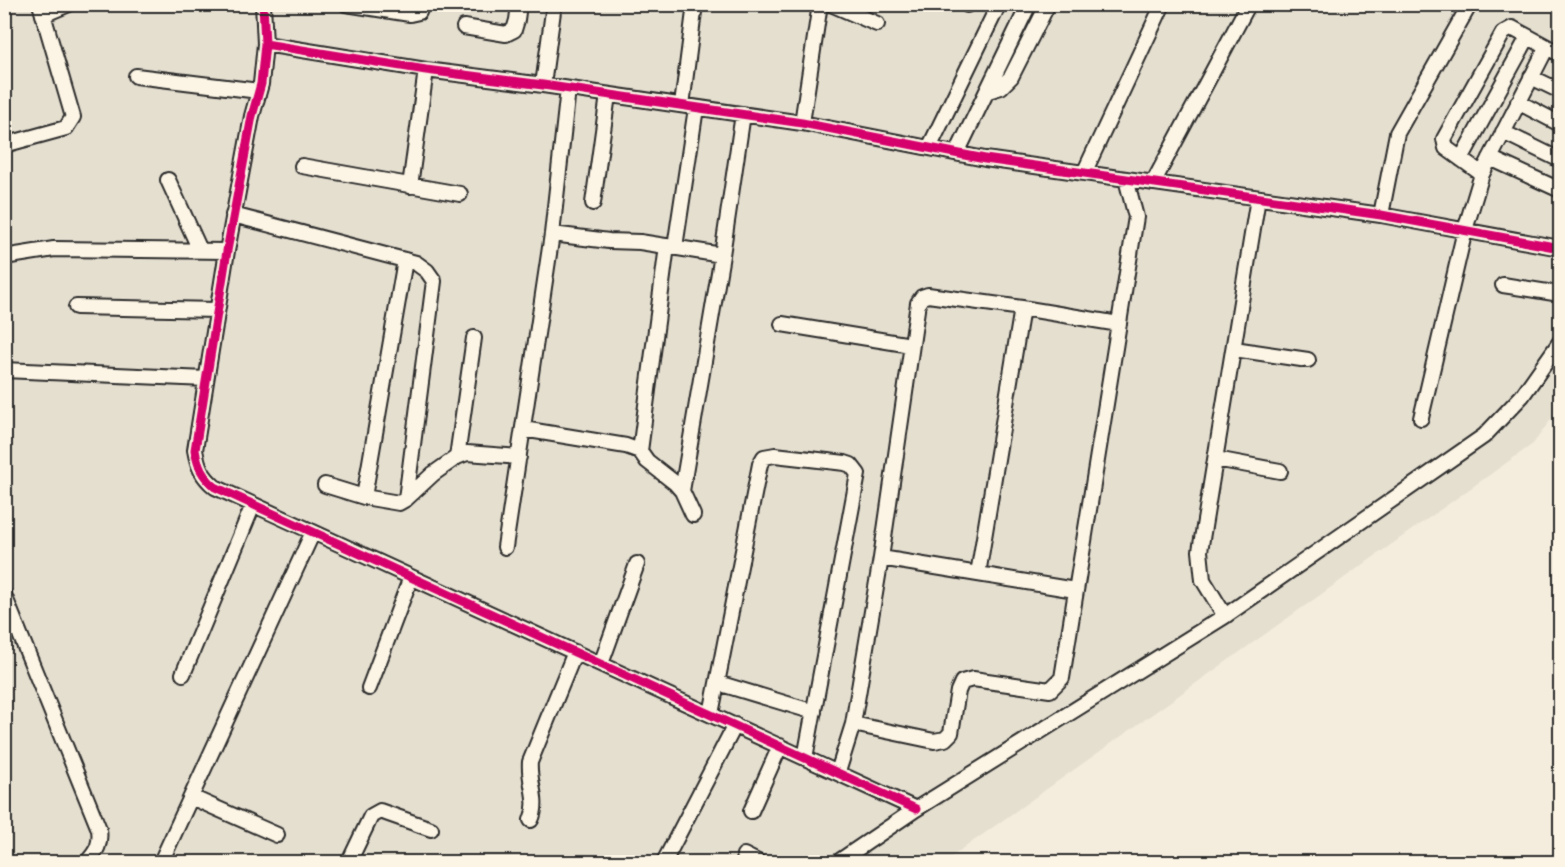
<svg xmlns="http://www.w3.org/2000/svg" width="1565" height="867" viewBox="0 0 1565 867" font-family="Mali,sans-serif">
	<style>
		.built { fill: #e5dfd0 }
		.lines { fill: none; stroke-linecap: round; stroke-linejoin: round }
		.minor-casing { stroke: #2b2b2b; stroke-width: 18 }
		.minor { stroke: #fcf5e5; stroke-width: 14 }
		.cycleway-casing { stroke: #fcf5e5; stroke-width: 13 }
		.cycleway { stroke: #d6006c; stroke-width: 9 }
	</style>
	<rect width="100%" height="100%" fill="#f4edde"/>
	<filter id="ink" filterUnits="userSpaceOnUse"><feTurbulence type="fractalNoise" baseFrequency=".0167" numOctaves="2"/><feDisplacementMap in="SourceGraphic" scale="12" xChannelSelector="R" yChannelSelector="G"/><feConvolveMatrix kernelMatrix="1 2 1 2 8 2 1 2 1" color-interpolation-filters="sRGB"/></filter>
	<g filter="url(#ink)">
		<path class="built" d="M 5,5 L 1560,5 L 1560,407 L 1533,444 L 944,862 L 5,862 Z"/>
		<g class="lines">
			<defs>
				<path id="minor" d="M 263,4 L 265,44 L 261,84 L 252,116 L 227,251 L 195,450 C 198,467 202,476 215,487 L 916,809
					M 346,4 L 410,14 L 419,12 L 422,4
					M 831,4 L 877,24
					M 967,5 L 967,4
					M 43,15 L 69,4
					M 464,27 L 506,34 L 514,30 L 517,20 L 519,4
					M 265,44 L 426,70 L 543,85 L 802,123 L 985,159 L 1381,215 L 1560,248
					M 136,76 L 259,91
					M 1531,77 L 1560,91
					M 543,85 L 554,4
					M 988,91 L 1001,87 L 1011,77 L 1048,4
					M 1518,102 L 1560,124
					M 682,105 L 695,4
					M 802,123 L 820,4
					M 1503,132 L 1560,160
					M 4,145 L 66,128 L 73,117 L 40,4
					M 929,148 L 999,4
					M 957,153 L 1029,4
					M 1490,158 L 1560,190
					M 1461,159 L 1528,37
					M 302,166 L 460,194
					M 1084,173 L 1163,4
					M 1482,174 L 1446,148 L 1444,139 L 1503,33 L 1512,28 L 1560,54
					M 168,180 L 200,250
					M 1153,183 L 1246,9
					M 410,186 L 426,70
					M 593,203 L 608,95
					M 233,215 L 416,263 L 427,271 L 434,281 L 406,499
					M 1381,215 L 1397,133 L 1470,4
					M 552,234 L 609,241 L 640,242 L 722,255
					M 675,247 L 696,108
					M 4,257 L 54,249 L 227,251
					M 1503,285 L 1560,294
					M 76,307 L 217,310
					M 782,324 L 911,345
					M 1234,349 L 1308,360
					M 4,370 L 206,379
					M 1421,418 L 1465,230 L 1482,174 L 1547,47
					M 523,429 L 626,446 L 640,451 L 647,461 L 675,483 L 682,491 L 693,515
					M 640,451 L 667,246
					M 457,457 L 474,338
					M 1216,459 L 1280,471
					M 325,485 L 364,497 L 399,503 L 406,499 L 433,474 L 457,457 L 467,453 L 519,457
					M 682,491 L 722,255 L 743,114
					M 364,497 L 405,260
					M 505,547 L 552,234 L 568,89
					M 881,558 L 918,303 L 922,297 L 928,295 L 1022,308
					M 978,574 L 1075,590
					M 4,595 L 99,829 C 101,844 97,851 87,862
					M 1225,616 L 1203,580 L 1200,551 L 1258,198
					M 601,664 L 637,564
					M 183,674 L 253,505
					M 718,683 L 814,712
					M 369,688 L 411,577
					M 711,714 L 760,464 L 764,457 L 775,455 L 845,463 L 851,465 L 858,474 L 805,758
					M 853,724 L 934,741 L 945,739 L 951,733 L 958,691 L 962,682 L 973,679 L 1050,690 L 1062,678 L 1136,217 L 1126,179
					M 838,772 L 853,724 L 881,558 L 978,574 L 1022,308 L 1119,324
					M 191,797 L 277,835
					M 751,811 L 780,746
					M 531,820 C 540,801 528,782 530,762 L 575,652
					M 744,855 L 758,862
					M 161,862 L 313,532
					M 349,862 L 371,816 L 380,811 L 431,829
					M 664,862 L 735,725
					M 838,862 L 916,809 L 1225,616 L 1484,436 L 1522,396 L 1560,342"/>
			</defs>
			<use href="#minor" class="minor-casing"/>
			<use href="#minor" class="minor"/>
			<defs>
				<path id="cycleway" d="M 263,4 L 265,44 L 261,84 L 252,116 L 227,251 L 195,450 C 198,467 202,476 215,487 L 916,809
					M 265,44 L 426,70 L 543,85 L 802,123 L 985,159 L 1381,215 L 1560,248"/>
			</defs>
			<use href="#cycleway" class="cycleway-casing"/>
			<use href="#cycleway" class="cycleway"/>
		</g>
	</g>
	<rect width="1565" height="867" fill="none" stroke="#fcf5e5" stroke-width="24"/>
	<rect x="12" y="12" width="1541" height="843" fill="none" stroke="#2b2b2b" stroke-width="2" filter="url(#ink)"/>
</svg>
